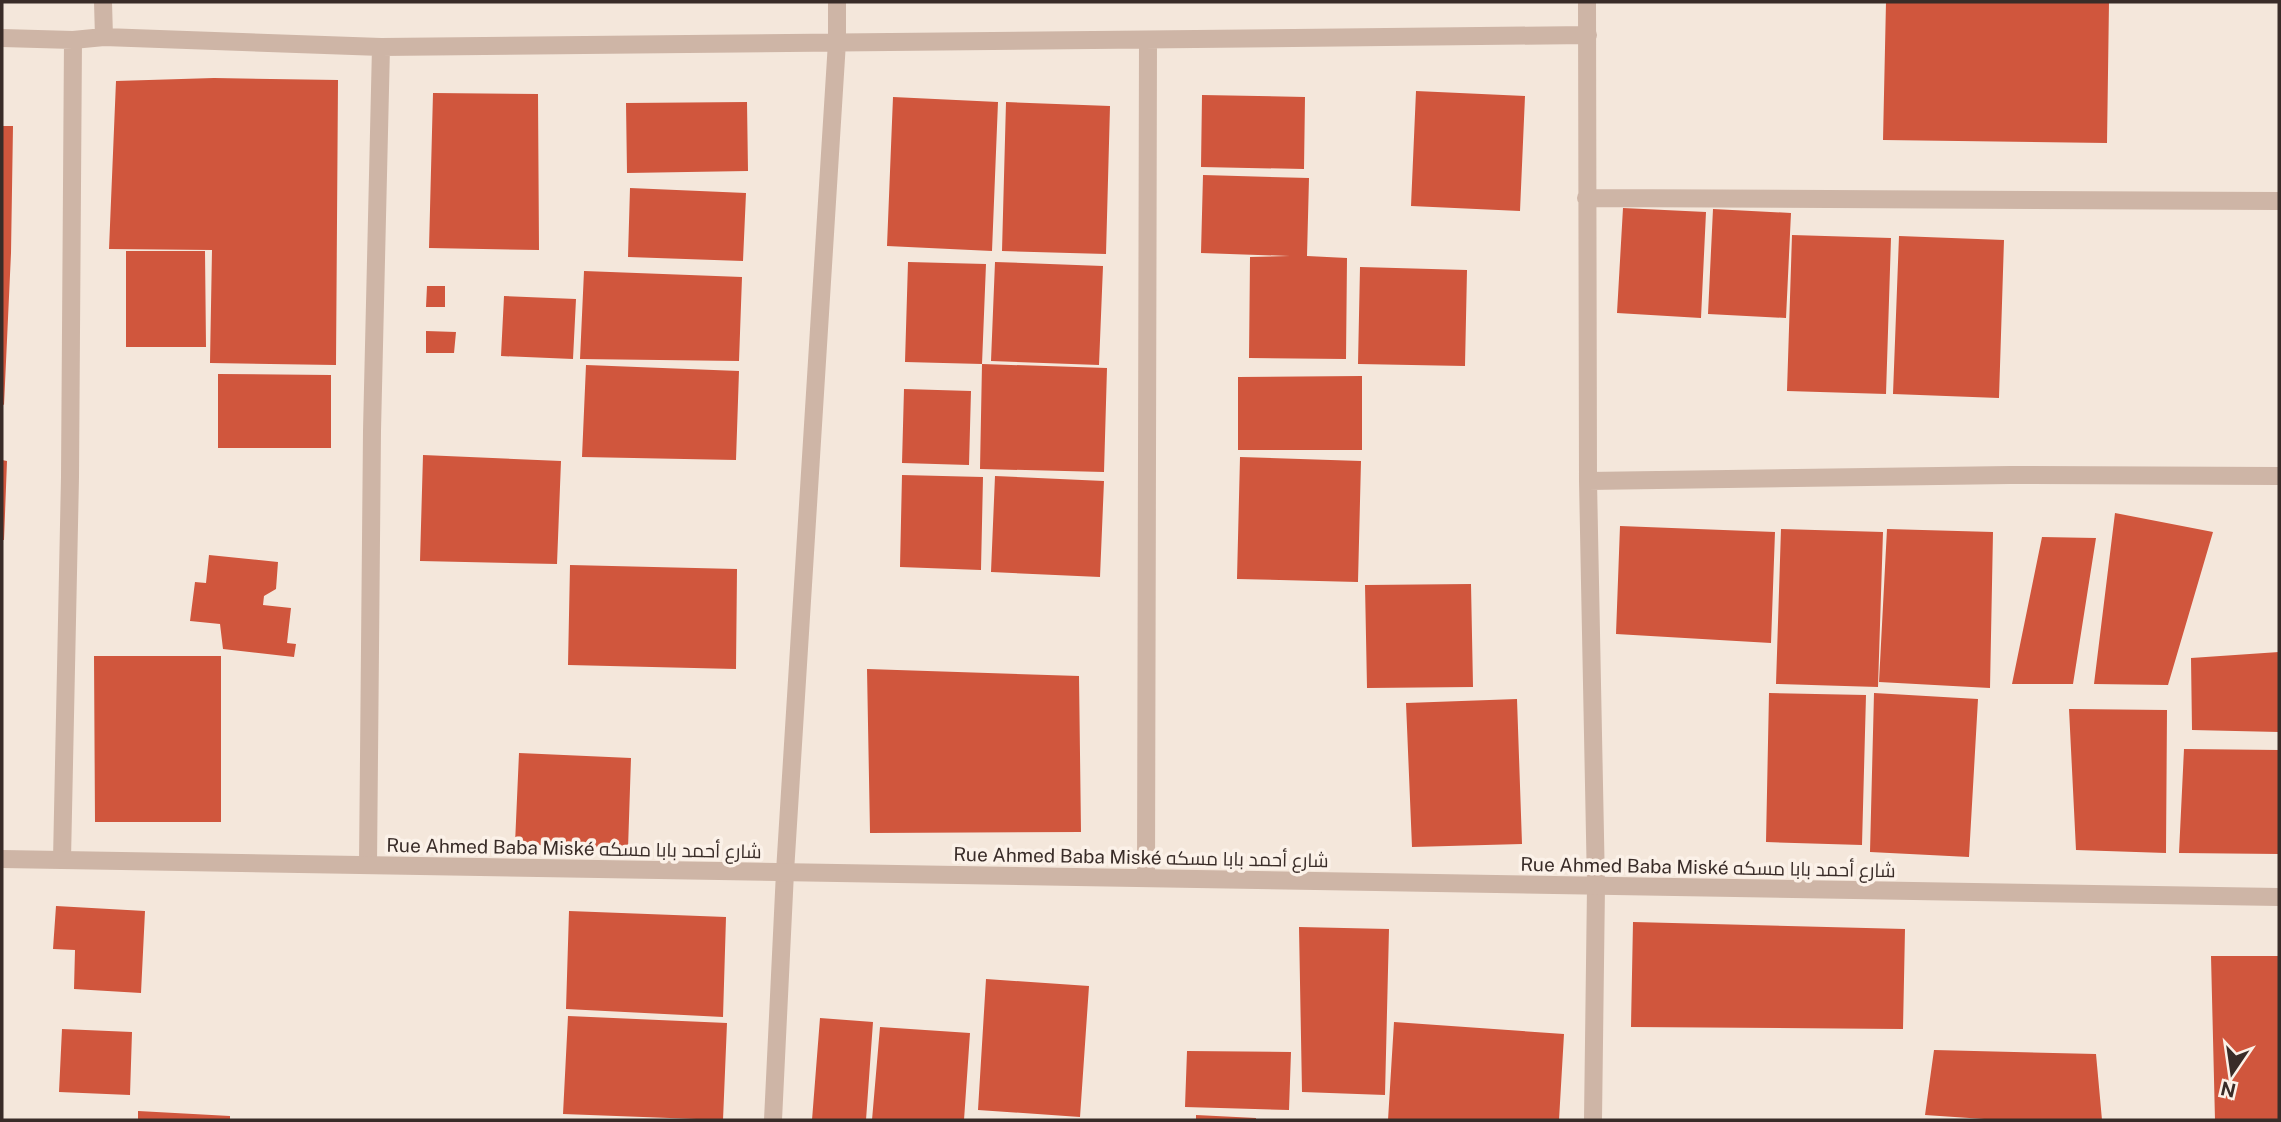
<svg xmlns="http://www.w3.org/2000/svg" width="2281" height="1122" viewBox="0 0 2281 1122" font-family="'Public Sans',Cairo,sans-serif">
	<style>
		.building { fill: #d0563d }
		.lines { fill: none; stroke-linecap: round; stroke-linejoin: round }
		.minor { stroke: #ceb5a6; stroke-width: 18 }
		.tertiary { stroke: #ceb5a6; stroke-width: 18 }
		.labels { text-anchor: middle; stroke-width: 7; stroke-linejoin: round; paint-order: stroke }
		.street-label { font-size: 19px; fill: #392c28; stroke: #fbf1e8 }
	</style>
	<rect width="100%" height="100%" fill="#f4e7db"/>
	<path class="building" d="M 1886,2 L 2109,2 L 2107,143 L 1883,140 Z
		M 214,78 L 338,80 L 336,365 L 210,363 L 212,250 L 109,249 L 116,81 Z
		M 1416,91 L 1525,96 L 1520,211 L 1411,206 Z
		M 433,93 L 538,94 L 539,250 L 429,248 Z
		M 1202,95 L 1305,97 L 1304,169 L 1201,167 Z
		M 893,97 L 998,102 L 992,251 L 887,246 Z
		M 747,102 L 748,171 L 627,173 L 626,103 Z
		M 1006,102 L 1110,106 L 1106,254 L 1002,251 Z
		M 2,126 L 13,126 L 11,253 L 4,405 L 2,404 Z
		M 1203,175 L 1309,178 L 1307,256 L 1347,258 L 1346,359 L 1249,358 L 1250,257 L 1290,256 L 1201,253 Z
		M 630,188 L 746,193 L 743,261 L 628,257 Z
		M 1623,208 L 1706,212 L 1701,318 L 1617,313 Z
		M 1713,209 L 1791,213 L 1786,318 L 1708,314 Z
		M 1792,235 L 1891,238 L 1886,394 L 1787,391 Z
		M 1899,236 L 2004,240 L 1999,398 L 1893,394 Z
		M 126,251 L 205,251 L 206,347 L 126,347 Z
		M 908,262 L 986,264 L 982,364 L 905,362 Z
		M 995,262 L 1103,266 L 1099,365 L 991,361 Z
		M 1360,267 L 1467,270 L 1465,366 L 1358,364 Z
		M 584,271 L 742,277 L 739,361 L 580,359 Z
		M 427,286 L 445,286 L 445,307 L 426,307 Z
		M 504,296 L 576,299 L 573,359 L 501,356 Z
		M 426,331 L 456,332 L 454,353 L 426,353 Z
		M 982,364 L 1107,368 L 1104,472 L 980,469 Z
		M 586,365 L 739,371 L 736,460 L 582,457 Z
		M 218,374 L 331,375 L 331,448 L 218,448 Z
		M 1362,376 L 1362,450 L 1238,450 L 1238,377 Z
		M 904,389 L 971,391 L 969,465 L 902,463 Z
		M 423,455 L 561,461 L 557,564 L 420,561 Z
		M 1240,457 L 1361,461 L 1358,582 L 1237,579 Z
		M 2,460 L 7,461 L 4,540 L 2,540 Z
		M 902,475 L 983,477 L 981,570 L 900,567 Z
		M 995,476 L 1104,481 L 1100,577 L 991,572 Z
		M 2115,513 L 2213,532 L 2168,685 L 2094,684 Z
		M 1620,526 L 1775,532 L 1771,643 L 1616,634 Z
		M 1781,529 L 1883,532 L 1878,687 L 1776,684 Z
		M 1887,529 L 1993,532 L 1990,688 L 1879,682 Z
		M 2042,537 L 2096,538 L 2073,684 L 2012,684 Z
		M 209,555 L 278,562 L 276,589 L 264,596 L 263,605 L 291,608 L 287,643 L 296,644 L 294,657 L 223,649 L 220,624 L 190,621 L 195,582 L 206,583 Z
		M 570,565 L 737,569 L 736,669 L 568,665 Z
		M 1471,584 L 1473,687 L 1367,688 L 1365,585 Z
		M 2279,652 L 2279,732 L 2192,730 L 2191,658 Z
		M 94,656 L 221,656 L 221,822 L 95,822 Z
		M 867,669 L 1079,676 L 1081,832 L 870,833 Z
		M 1769,693 L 1866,695 L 1862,845 L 1766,842 Z
		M 1874,693 L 1978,699 L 1969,857 L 1870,852 Z
		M 1517,699 L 1522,844 L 1412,847 L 1406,703 Z
		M 2069,709 L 2167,710 L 2166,853 L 2076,850 Z
		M 2184,749 L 2279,750 L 2279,854 L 2179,853 Z
		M 519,753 L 631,758 L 628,849 L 515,844 Z
		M 56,906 L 145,911 L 141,993 L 74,989 L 75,950 L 53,949 Z
		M 569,911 L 726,917 L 723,1017 L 566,1009 Z
		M 1633,922 L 1905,929 L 1903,1029 L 1631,1027 Z
		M 1299,927 L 1389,929 L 1385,1095 L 1302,1092 Z
		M 2211,956 L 2279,956 L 2279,1120 L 2215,1120 Z
		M 986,979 L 1089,986 L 1080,1117 L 978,1110 Z
		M 568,1016 L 727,1023 L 723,1120 L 563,1114 Z
		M 820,1018 L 873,1022 L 866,1120 L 812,1120 Z
		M 1394,1022 L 1564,1034 L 1559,1120 L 1388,1120 Z
		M 880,1027 L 970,1033 L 964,1120 L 872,1120 Z
		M 62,1029 L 132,1032 L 130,1095 L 59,1092 Z
		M 1934,1050 L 2096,1054 L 2102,1120 L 1999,1120 L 1925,1115 Z
		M 1187,1051 L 1291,1052 L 1289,1110 L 1185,1107 Z
		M 138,1111 L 230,1116 L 230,1120 L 138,1120 Z
		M 1196,1115 L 1256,1118 L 1256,1120 L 1196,1120 Z"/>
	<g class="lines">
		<path class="minor" d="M 103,2 L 104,37
			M 1587,2 L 1588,481 L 1596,886 L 1593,1120
			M 2,38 L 73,40 L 104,37 L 381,47 L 1588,35
			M 1586,198 L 2279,201
			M 1588,481 L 2010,475 L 2279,476
			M 62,860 L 70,477 L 73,40
			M 368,865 L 372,431 L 381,47
			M 1146,878 L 1148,40
			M 773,1120 L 785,872 L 837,42 L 837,2"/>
		<path class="tertiary" d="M 2,859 L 2279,897"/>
	</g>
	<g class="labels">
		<g class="street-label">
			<text transform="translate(574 848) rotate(1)" y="7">Rue Ahmed Baba Miské شارع أحمد بابا مسكه</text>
			<text transform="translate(1141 857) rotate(1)" y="7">Rue Ahmed Baba Miské شارع أحمد بابا مسكه</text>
			<text transform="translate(1708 867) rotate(1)" y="7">Rue Ahmed Baba Miské شارع أحمد بابا مسكه</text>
		</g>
	</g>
	<rect width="2281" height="1122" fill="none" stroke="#392c28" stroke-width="7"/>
	<g transform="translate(2232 1073) rotate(193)" stroke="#fbf1e8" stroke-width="5" paint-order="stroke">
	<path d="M0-5L12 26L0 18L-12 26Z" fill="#392c28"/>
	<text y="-10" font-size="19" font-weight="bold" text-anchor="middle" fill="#392c28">N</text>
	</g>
</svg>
